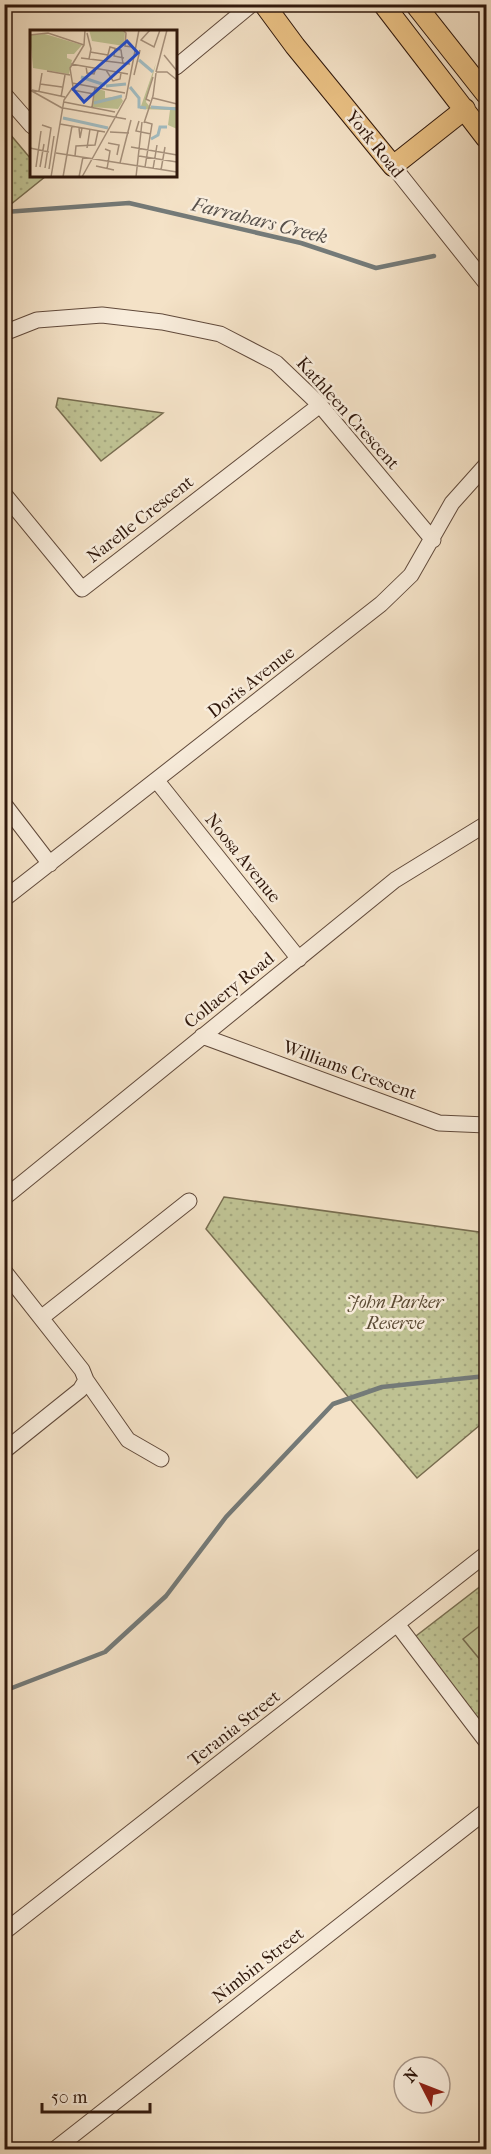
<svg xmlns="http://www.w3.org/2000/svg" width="491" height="2154" viewBox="0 0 491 2154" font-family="'IM FELL French Canon',serif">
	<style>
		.grass { fill: url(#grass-dots); stroke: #786d50; stroke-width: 1.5 }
		.pitch { fill: #bfc293; stroke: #786d50; stroke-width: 1.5 }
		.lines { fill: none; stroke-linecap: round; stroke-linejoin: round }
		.stream { stroke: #747a78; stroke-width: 4.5 }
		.minor-casing { stroke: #614a3b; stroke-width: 17 }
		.major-casing { stroke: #30180c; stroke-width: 22 }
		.minor { stroke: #f8ecdb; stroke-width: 15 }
		.major { stroke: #eac184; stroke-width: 20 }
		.labels { text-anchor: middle; stroke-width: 5; stroke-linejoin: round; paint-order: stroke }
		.street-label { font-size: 18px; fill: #30180c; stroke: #f8ecdb }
		.park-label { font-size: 18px; font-style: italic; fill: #5b4b34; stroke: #f8ecdb }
		.water-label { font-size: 20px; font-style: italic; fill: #58514b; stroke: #f8ecdb }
		.inset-river { fill: none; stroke: #a1bbc0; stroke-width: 3 }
		.inset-road { fill: none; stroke: #a6917c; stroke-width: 1.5 }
		.view { fill: #1d4ed8; fill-opacity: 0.15; stroke: #1d4ed8; stroke-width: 3 }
		.inset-edge { fill: none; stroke: #30180c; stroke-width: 3 }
	</style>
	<defs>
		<pattern id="grass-dots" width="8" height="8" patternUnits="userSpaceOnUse" patternTransform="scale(1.5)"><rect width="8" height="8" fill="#bfc293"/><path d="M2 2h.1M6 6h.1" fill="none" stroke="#a4a67e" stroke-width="1.8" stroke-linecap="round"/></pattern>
	</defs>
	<rect width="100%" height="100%" fill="#f4e2c7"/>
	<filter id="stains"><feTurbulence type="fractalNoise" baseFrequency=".00333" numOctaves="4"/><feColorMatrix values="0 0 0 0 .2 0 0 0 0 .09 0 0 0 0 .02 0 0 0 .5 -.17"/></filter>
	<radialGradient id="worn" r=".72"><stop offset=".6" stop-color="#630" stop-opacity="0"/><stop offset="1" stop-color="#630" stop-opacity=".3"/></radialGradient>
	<path class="grass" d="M 4,127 L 31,159 L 32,176 L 46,176 L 5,209 Z
		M 58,398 L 163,413 L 101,461 L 56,407 Z
		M 224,1197 L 486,1233 L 486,1420 L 417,1478 L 206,1229 Z
		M 486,1582 L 486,1734 L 419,1645 L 416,1636 Z"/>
	<path class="pitch" d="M 486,1621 L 486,1667 L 463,1639 Z"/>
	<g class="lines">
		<path class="stream" d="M 5,212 L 129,203 L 301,243 L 376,268 L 434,256
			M 485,239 L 486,238
			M 4,1691 L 105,1652 L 166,1596 L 226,1517 L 333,1404 L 382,1387 L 486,1376"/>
		<defs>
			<path id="minor" d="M 176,67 L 252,4
				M 4,94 L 32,126
				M 393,166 L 486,283
				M 4,333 L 37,320 L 102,315 L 162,322 L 220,334 L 276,363 L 320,405 L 433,540
				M 4,494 L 82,589 L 320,405
				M 157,781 L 299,959
				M 4,804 L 50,864
				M 4,899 L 381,604 L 411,575 L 452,503 L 486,465
				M 202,1036 L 439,1123 L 486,1125
				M 4,1198 L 395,880 L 486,824
				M 4,1271 L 82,1370 L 86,1380 L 80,1390 L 4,1451
				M 41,1318 L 189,1201
				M 86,1380 L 128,1440 L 161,1459
				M 397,1624 L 486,1741
				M 4,1932 L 486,1554
				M 54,2150 L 486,1811"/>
			<path id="major" d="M 264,4 L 295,46 L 393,166 L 465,109
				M 383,4 L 486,138
				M 415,4 L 486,94"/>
		</defs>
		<use href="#minor" class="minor-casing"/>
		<use href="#major" class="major-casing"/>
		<use href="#minor" class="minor"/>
		<use href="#major" class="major"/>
	</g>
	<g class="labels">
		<g class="street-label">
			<text transform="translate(375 144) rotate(51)" y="6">York Road</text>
			<text transform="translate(348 413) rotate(48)" y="6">Kathleen Crescent</text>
			<text transform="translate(140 519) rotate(-38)" y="6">Narelle Crescent</text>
			<text transform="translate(251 682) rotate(-38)" y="6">Doris Avenue</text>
			<text transform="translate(243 858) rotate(51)" y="6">Noosa Avenue</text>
			<text transform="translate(229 990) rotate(-39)" y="6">Collaery Road</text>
			<text transform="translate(350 1070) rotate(20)" y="6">Williams Crescent</text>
			<text transform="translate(234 1728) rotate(-38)" y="6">Terania Street</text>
			<text transform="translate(258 1965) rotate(-38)" y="6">Nimbin Street</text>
		</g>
		<g class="park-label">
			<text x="395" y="1308">John Parker<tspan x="395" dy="21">Reserve</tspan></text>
		</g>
		<g class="water-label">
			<text transform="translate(260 220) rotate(14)" y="7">Farrahars Creek</text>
		</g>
	</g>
	<g transform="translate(30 30)">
		<rect width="147" height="147" fill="#f4e2c7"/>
		<path d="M 59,0 L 95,1 L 94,16 L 62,11 ZM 15,4 L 52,15 L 44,24 L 37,24 L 37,28 L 42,30 L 39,44 L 3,38 L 0,5 ZM 126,33 L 116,72 L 120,77 L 146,77 L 147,99 L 138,95 L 140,80 L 110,79 ZM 65,58 L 75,61 L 75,68 L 90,66 L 93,71 L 88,79 L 62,77 Z" fill="#bfc293"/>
		<path class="inset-river" d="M 109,30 L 123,42M 51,47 L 75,55M 76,56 L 96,54M 100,57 L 109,68 L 109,77 L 116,78M 64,73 L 92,66M 121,77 L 147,79M 33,88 L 78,98M 121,109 L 128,105 L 130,97 L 137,97"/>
		<path class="inset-road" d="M 93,0 L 96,3 L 95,16 L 103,17M 120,0 L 111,10 L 124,17 L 130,0M 57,3 L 61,19 L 59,29M 0,5 L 18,3 L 54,15M 85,18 L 84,26 L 94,28M 60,22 L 78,25M 134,25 L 147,41M 51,28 L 100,34M 76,32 L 80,17 L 91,20 L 93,34M 41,34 L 98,44M 56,36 L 57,43 L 64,44 L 66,38M 76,40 L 83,51 L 90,49 L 91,43M 17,41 L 40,45M 126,42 L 137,42 L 147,50M 126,42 L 137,0M 104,45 L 110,20M 42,53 L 95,63M 10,54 L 32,57M 0,60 L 32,78M 2,60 L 35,67M 42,60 L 64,64M 9,61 L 12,43M 123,66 L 126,43M 31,67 L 35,45M 123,68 L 147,74M 120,71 L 116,69 L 123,47M 34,72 L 85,82M 62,77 L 65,57M 33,78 L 96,89M 109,91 L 106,101 L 121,104M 114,93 L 123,66M 30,94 L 75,102M 12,95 L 21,98 L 15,138M 49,98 L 50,108 L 52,98M 80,102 L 99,103M 78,113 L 89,115 L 87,125M 101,117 L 147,125M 0,118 L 19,122M 57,118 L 60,99M 75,119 L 80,121 L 77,139M 26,123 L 147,142M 45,126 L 46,116 L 65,115 L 68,101M 109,126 L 147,132M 90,133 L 101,90M 66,136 L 84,140M 6,137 L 11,101M 10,137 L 14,114M 115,137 L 122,94 L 115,92M 19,139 L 24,106M 123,139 L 127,115M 131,140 L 135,117M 21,147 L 34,70 L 43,57 L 40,38 L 54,15 L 55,0M 33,147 L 42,96M 49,147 L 53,127M 52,147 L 96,68 L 109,0M 106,147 L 112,92"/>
		<path class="view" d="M 97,11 L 108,23 L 54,72 L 43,59 Z"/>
		<rect width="147" height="147" class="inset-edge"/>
	</g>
	<rect width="491" height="2154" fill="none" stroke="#f4e2c7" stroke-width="24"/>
	<rect x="6" y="6" width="479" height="2142" fill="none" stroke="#30180c" stroke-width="3"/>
	<rect x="12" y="12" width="467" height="2130" fill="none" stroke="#30180c" stroke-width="1.5"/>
	<g transform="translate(422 2085) rotate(312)"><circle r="28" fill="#f8ecdb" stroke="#a89788" stroke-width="1.5"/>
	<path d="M0-4.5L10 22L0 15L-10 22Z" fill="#8f2418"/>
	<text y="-9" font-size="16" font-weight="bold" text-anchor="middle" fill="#30180c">N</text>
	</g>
	<path d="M42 2103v9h108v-9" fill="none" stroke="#30180c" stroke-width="3"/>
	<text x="51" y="2103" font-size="18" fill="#30180c" stroke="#f8ecdb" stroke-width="4.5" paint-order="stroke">50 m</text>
	<rect width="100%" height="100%" filter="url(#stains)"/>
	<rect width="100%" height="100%" fill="url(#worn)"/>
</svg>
